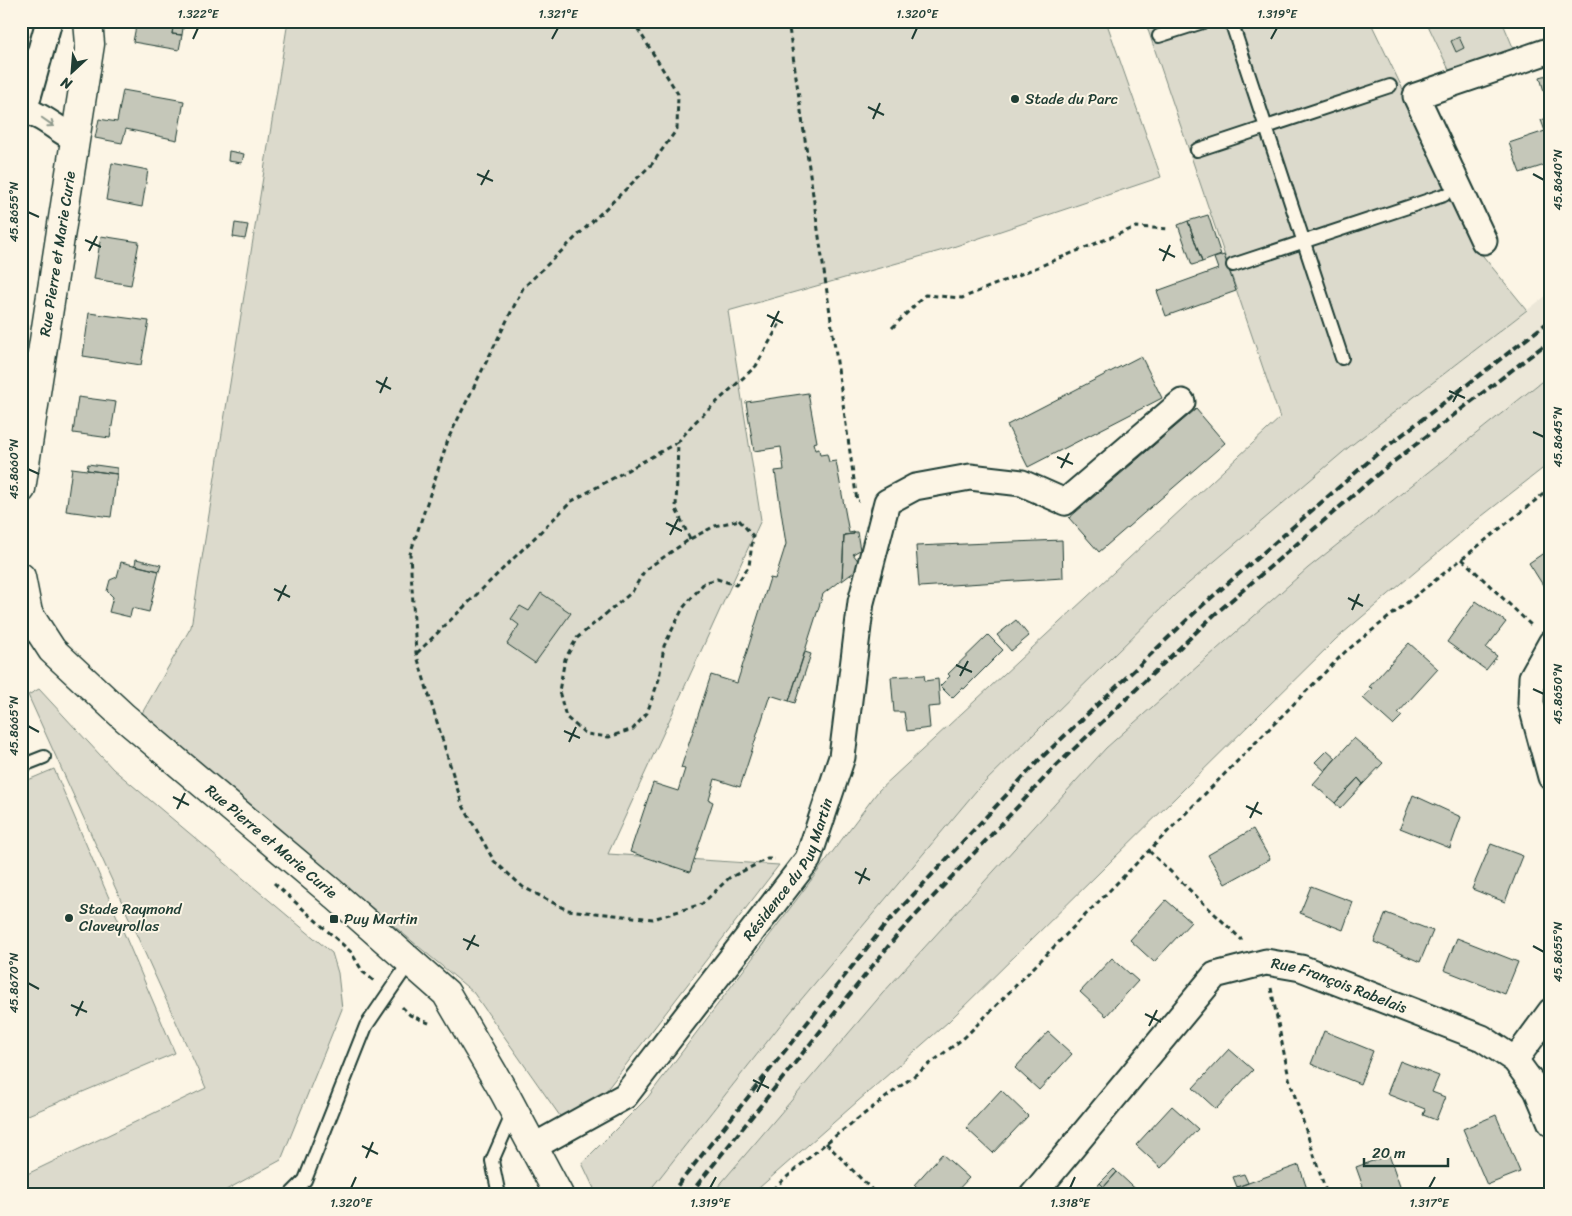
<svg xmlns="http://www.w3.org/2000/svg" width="1572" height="1216" viewBox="0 0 1572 1216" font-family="Sriracha,sans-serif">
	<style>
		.built { fill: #ece7d8 }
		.green { fill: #dcdacc; stroke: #7e8c80 }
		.building { fill: #c5c7b9; stroke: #1f3d34 }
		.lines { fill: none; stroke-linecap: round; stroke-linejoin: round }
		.service-casing { stroke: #1f3d34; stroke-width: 16 }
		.minor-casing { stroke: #1f3d34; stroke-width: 29 }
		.tertiary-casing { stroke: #1f3d34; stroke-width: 31 }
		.path { stroke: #1f3d34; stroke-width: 3; stroke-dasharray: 5 4; stroke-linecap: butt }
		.service { stroke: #fcf5e5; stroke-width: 12 }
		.minor { stroke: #fcf5e5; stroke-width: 25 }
		.tertiary { stroke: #fcf5e5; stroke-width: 28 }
		.rail { stroke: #1f3d34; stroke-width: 4; stroke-dasharray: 8 4; stroke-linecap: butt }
		.oneway { stroke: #8e998c }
		.ticks { fill: none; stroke: #1f3d34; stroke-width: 2 }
		.poi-dot { fill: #1f3d34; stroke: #fcf5e5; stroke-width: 2 }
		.labels { text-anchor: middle; stroke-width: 4; stroke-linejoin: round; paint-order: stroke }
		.poi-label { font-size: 15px; fill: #1f3d34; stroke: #fcf5e5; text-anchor: start }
		.street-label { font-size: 15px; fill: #1f3d34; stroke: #fcf5e5 }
		.neatline { fill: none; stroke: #1f3d34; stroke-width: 2 }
		.ticks-label { font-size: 12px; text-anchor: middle; fill: #1f3d34 }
	</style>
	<rect width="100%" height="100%" fill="#fcf5e5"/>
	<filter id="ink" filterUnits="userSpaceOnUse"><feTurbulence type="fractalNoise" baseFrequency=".02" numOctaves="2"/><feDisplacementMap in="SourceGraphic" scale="10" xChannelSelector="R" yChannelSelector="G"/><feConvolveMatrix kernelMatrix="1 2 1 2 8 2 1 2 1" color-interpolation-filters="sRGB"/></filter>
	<g filter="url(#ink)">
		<path class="built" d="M 1551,292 L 1551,374 L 1308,568 L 1106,748 L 882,994 L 711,1195 L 646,1195 L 789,1014 L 976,791 L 1176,594 L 1349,447 Z"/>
		<path class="green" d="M 288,21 L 1106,21 L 1161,177 L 947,249 L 728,311 L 761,520 L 608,854 L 779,865 L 602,1096 L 560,1116 L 473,992 L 141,715 L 191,627 Z
			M 1145,21 L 1370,21 L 1483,256 L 1527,310 L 1349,447 L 1176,594 L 976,791 L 789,1014 L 646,1195 L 597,1195 L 582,1163 L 648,1097 L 879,790 L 1280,418 Z
			M 1426,21 L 1502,21 L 1515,52 L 1451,74 Z
			M 1551,374 L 1551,462 L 1473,523 L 1336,639 L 948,1022 L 751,1195 L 711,1195 L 882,994 L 1106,748 L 1308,568 Z
			M 39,689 L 113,769 L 332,953 L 338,973 L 342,1009 L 281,1160 L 217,1195 L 21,1195 L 21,1177 L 206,1088 L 28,695 Z
			M 54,769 L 175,1053 L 21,1118 L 21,783 Z"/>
		<path class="building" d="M 137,21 L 174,21 L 172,34 L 182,35 L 179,50 L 133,42 Z
			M 174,21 L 184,21 L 182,35 L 172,34 Z
			M 1459,37 L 1464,48 L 1456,52 L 1451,41 Z
			M 1551,74 L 1551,113 L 1550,113 L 1540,77 Z
			M 123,90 L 184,101 L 177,140 L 126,129 L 122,143 L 95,138 L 99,119 L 117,122 Z
			M 1551,117 L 1551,163 L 1520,173 L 1509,143 L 1545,131 L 1541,120 Z
			M 229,151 L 244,154 L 242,163 L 228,161 Z
			M 112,163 L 148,170 L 142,207 L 106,200 Z
			M 1208,215 L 1221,255 L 1202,262 L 1188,221 Z
			M 1188,221 L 1202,262 L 1192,265 L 1178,225 Z
			M 235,223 L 248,225 L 245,239 L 233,237 Z
			M 101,236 L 139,242 L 131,285 L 94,279 Z
			M 1224,255 L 1236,291 L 1166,316 L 1157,291 L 1218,269 L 1214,258 Z
			M 89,313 L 149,321 L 141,365 L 83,356 Z
			M 1141,356 L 1162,398 L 1028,467 L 1007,425 Z
			M 808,393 L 817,442 L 813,443 L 815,450 L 819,449 L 820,455 L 827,454 L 829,462 L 836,461 L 849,533 L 854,532 L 854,534 L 844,535 L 842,579 L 823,594 L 789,701 L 770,695 L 740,787 L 715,779 L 709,800 L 713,802 L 690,872 L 630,852 L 653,783 L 678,791 L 685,769 L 681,768 L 711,675 L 737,683 L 770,578 L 775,579 L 786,544 L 775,471 L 784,470 L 781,447 L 754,451 L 746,402 Z
			M 78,397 L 116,402 L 110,438 L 73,433 Z
			M 1196,409 L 1225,443 L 1099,552 L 1069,518 Z
			M 88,464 L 117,468 L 117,474 L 87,470 Z
			M 72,468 L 117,474 L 111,517 L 66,511 Z
			M 854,532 L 857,532 L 860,550 L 853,554 L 862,566 L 842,581 L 844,535 L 854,534 Z
			M 1062,540 L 1063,578 L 919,587 L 916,546 Z
			M 1551,548 L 1551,588 L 1546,590 L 1529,563 Z
			M 136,559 L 161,565 L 159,571 L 135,565 Z
			M 121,562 L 159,571 L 149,612 L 132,608 L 130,617 L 109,612 L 113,597 L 107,591 L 110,580 L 117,577 Z
			M 541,593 L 571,613 L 535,663 L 507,644 L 519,625 L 511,619 L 520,606 L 529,611 Z
			M 1476,601 L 1506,622 L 1486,648 L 1497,656 L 1486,670 L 1447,642 Z
			M 1016,620 L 1029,636 L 1011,651 L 997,635 Z
			M 988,635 L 1003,650 L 964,689 L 962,688 L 952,698 L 940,686 L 950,676 L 948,674 Z
			M 1409,643 L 1438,669 L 1398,713 L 1402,716 L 1393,725 L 1363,698 L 1372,688 L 1369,687 Z
			M 805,652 L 811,654 L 795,703 L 789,701 Z
			M 924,675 L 925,681 L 938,679 L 940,706 L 928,707 L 930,728 L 907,731 L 904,712 L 894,712 L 891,677 Z
			M 1354,738 L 1383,763 L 1363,784 L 1358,778 L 1335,803 L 1313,784 Z
			M 1327,750 L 1336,758 L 1325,771 L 1315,762 Z
			M 1358,778 L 1363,784 L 1340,809 L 1335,803 Z
			M 1413,795 L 1461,817 L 1450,848 L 1400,828 Z
			M 1253,829 L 1270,859 L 1225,884 L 1208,855 Z
			M 1491,844 L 1523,856 L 1505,902 L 1472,889 Z
			M 1311,886 L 1353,902 L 1343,930 L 1300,913 Z
			M 1166,900 L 1191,922 L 1154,962 L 1130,940 Z
			M 1386,913 L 1433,931 L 1420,962 L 1374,942 Z
			M 1457,938 L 1518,962 L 1505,994 L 1444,970 Z
			M 1112,958 L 1138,981 L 1106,1016 L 1080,992 Z
			M 1324,1031 L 1373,1051 L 1360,1084 L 1311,1064 Z
			M 1048,1032 L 1072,1054 L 1039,1090 L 1015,1068 Z
			M 1229,1049 L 1253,1070 L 1216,1109 L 1193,1088 Z
			M 1400,1061 L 1439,1076 L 1432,1092 L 1445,1097 L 1436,1120 L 1423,1115 L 1425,1109 L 1387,1094 Z
			M 1001,1090 L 1028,1116 L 993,1153 L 966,1128 Z
			M 1172,1106 L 1198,1129 L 1161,1168 L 1136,1145 Z
			M 1496,1115 L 1520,1172 L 1487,1185 L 1463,1129 Z
			M 942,1154 L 969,1178 L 953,1195 L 925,1195 L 914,1185 Z
			M 1389,1155 L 1403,1195 L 1366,1195 L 1356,1167 Z
			M 1299,1165 L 1309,1195 L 1240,1195 L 1237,1187 Z
			M 1114,1169 L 1117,1172 L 1104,1187 L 1100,1183 Z
			M 1117,1172 L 1142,1195 L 1090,1195 L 1100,1183 L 1104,1187 Z
			M 1244,1174 L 1248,1183 L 1237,1187 L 1233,1177 Z"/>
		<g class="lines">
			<defs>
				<path id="service" d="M 1231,21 L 1342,358
					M 1159,36 L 1206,21
					M 1197,150 L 1390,86
					M 1233,265 L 1444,195
					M 21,766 L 44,757
					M 290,1195 L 305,1180 L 366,1026 L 411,960
					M 499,1195 L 492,1161 L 513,1113"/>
				<g id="minor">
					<path d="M 21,110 C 42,114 56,129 74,138"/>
					<path d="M 24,111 L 49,21"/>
					<path d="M 1484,241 L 1416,96 L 1551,50"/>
					<path d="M 1551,643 L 1532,677 L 1531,703 L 1551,777"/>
					<path d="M 1515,1060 L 1551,1011"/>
					<path id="s1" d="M 533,1147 L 625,1096 L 808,859 L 842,757 L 861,602 L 887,502 L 915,487 L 970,477 L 1022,483 L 1065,502 L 1182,402"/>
					<path id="s2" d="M 1033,1195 L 1215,975 L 1266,962 L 1301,968 L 1482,1038 L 1515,1060 L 1537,1090 L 1551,1123"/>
				</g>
				<g id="tertiary">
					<path id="s3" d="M 21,489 L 90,44 L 88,21"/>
					<path id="s4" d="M 21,577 L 28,613 L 52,650 L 124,717 L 330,891 L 446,993 L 504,1092 L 559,1195"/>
				</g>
			</defs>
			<use href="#service" class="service-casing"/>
			<use href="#minor" class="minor-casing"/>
			<use href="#tertiary" class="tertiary-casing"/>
			<path class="path" d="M 633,21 L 678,94 L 677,129 L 652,164 L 523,288 L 449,437 L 410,554 L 416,653 L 462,804 L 494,861 L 523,887 L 567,910 L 653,919 L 702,904 L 729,878 L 767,859 L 775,859
				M 788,21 L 857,501 L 859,501
				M 892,328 L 925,295 L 962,298 L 1136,227 L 1170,229
				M 739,520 L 753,536 L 749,566 L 736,585 L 717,579 L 704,583 L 683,608 L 664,646 L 659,679 L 647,713 L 633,729 L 609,737 L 586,734 L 566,717 L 559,691 L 565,659 L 577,638 L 632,592 L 645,570 L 690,539 L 715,526 Z
				M 690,539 L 676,509 L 678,442 L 694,423 L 756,366 L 780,323
				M 1462,559 L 1532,626
				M 417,653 L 572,501 L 678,442
				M 1149,851 L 1242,940
				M 274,883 L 351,952 L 363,972 L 374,981
				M 1271,988 L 1289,1078 L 1327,1195
				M 402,1007 L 410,1015 L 431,1024
				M 826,1143 L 877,1195
				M 766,1195 L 826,1143 L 965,1037 L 1345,652 L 1551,488"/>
			<use href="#service" class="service"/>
			<use href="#minor" class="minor"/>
			<use href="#tertiary" class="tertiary"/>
			<path class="rail" d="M 670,1195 L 886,924 L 1040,759 L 1204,604 L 1376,455 L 1551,320
				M 689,1195 L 899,933 L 1053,769 L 1214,615 L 1384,469 L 1551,340"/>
		</g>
		<defs><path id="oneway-shaft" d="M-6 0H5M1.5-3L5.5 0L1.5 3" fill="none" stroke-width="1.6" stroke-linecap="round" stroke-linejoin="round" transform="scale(1.25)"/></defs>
		<use class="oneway" href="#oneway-shaft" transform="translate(48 122) rotate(35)"/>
	</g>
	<path class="ticks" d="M 193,39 L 198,28M 552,39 L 558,28M 912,39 L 917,28M 1271,39 L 1277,28M 868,107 L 884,115M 873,119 L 880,103M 477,174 L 493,181M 1533,174 L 1544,180M 481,185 L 489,170M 28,212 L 39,217M 85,240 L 101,247M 1159,249 L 1175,257M 89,251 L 97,236M 1163,261 L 1170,245M 767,315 L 783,323M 771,327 L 779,311M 376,381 L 391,389M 1449,391 L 1465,398M 380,393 L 387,377M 1453,402 L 1461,387M 1533,432 L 1544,437M 1057,457 L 1073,464M 1061,468 L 1069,453M 28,469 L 39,474M 666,523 L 682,531M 670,535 L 678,519M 274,589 L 290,597M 1348,598 L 1363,606M 278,601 L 286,585M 1352,610 L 1359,594M 956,665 L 972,672M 960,676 L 968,661M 1533,689 L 1544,694M 28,726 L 39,732M 564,731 L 580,738M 569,742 L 576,727M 173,797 L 189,805M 1246,806 L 1262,814M 177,809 L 185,793M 1250,818 L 1258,802M 855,872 L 870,880M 859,884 L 866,868M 463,939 L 479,946M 1533,946 L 1544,952M 467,950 L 475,935M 28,983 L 39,989M 71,1005 L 87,1012M 1145,1014 L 1161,1022M 76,1016 L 83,1001M 1149,1026 L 1157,1010M 753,1080 L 769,1088M 757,1092 L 765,1076M 362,1146 L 378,1154M 366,1158 L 373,1142M 351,1188 L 356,1177M 710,1188 L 716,1177M 1070,1188 L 1075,1177M 1429,1188 L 1435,1177"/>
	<g class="poi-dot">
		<circle cx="1015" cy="99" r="5"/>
		<circle cx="69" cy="918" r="5"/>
		<rect x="329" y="914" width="10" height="10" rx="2.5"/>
	</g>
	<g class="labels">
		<g class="poi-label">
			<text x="1025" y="104">Stade du Parc</text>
			<text x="79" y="914">Stade Raymond<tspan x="79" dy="17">Claveyrollas</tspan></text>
			<text x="344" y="924">Puy Martin</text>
		</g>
		<g class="street-label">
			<text dy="5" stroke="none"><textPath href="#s3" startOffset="238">Rue Pierre et Marie Curie</textPath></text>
			<text dy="5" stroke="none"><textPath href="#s4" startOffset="372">Rue Pierre et Marie Curie</textPath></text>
			<text dy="5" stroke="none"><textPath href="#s1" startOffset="386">Résidence du Puy Martin</textPath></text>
			<text dy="5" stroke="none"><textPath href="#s2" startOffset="415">Rue François Rabelais</textPath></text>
		</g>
	</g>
	<rect width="1572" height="1216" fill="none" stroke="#fcf5e5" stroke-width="55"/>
	<g transform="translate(72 72) rotate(206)" stroke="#fcf5e5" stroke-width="4" paint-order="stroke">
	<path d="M0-4L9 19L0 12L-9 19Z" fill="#1f3d34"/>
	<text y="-8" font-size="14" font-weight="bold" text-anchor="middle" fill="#1f3d34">N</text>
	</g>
	<path d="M1364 1158v8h84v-8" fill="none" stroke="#1f3d34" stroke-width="2.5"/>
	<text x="1372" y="1158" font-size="15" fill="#1f3d34" stroke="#fcf5e5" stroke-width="4" paint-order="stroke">20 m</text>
	<rect x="28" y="28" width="1516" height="1160" class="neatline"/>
	<g class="ticks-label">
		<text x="198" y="18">1.322°E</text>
		<text x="558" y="18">1.321°E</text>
		<text x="917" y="18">1.320°E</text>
		<text x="1277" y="18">1.319°E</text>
		<text transform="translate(1558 180) rotate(-90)" y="4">45.8640°N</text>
		<text transform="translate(14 212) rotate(-90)" y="4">45.8655°N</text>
		<text transform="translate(1558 437) rotate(-90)" y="4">45.8645°N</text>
		<text transform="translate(14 469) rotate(-90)" y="4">45.8660°N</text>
		<text transform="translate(1558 694) rotate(-90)" y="4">45.8650°N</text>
		<text transform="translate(14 726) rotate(-90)" y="4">45.8665°N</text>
		<text transform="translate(1558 952) rotate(-90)" y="4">45.8655°N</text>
		<text transform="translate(14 983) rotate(-90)" y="4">45.8670°N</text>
		<text x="351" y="1207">1.320°E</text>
		<text x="710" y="1207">1.319°E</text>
		<text x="1070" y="1207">1.318°E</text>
		<text x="1429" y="1207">1.317°E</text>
	</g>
</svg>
